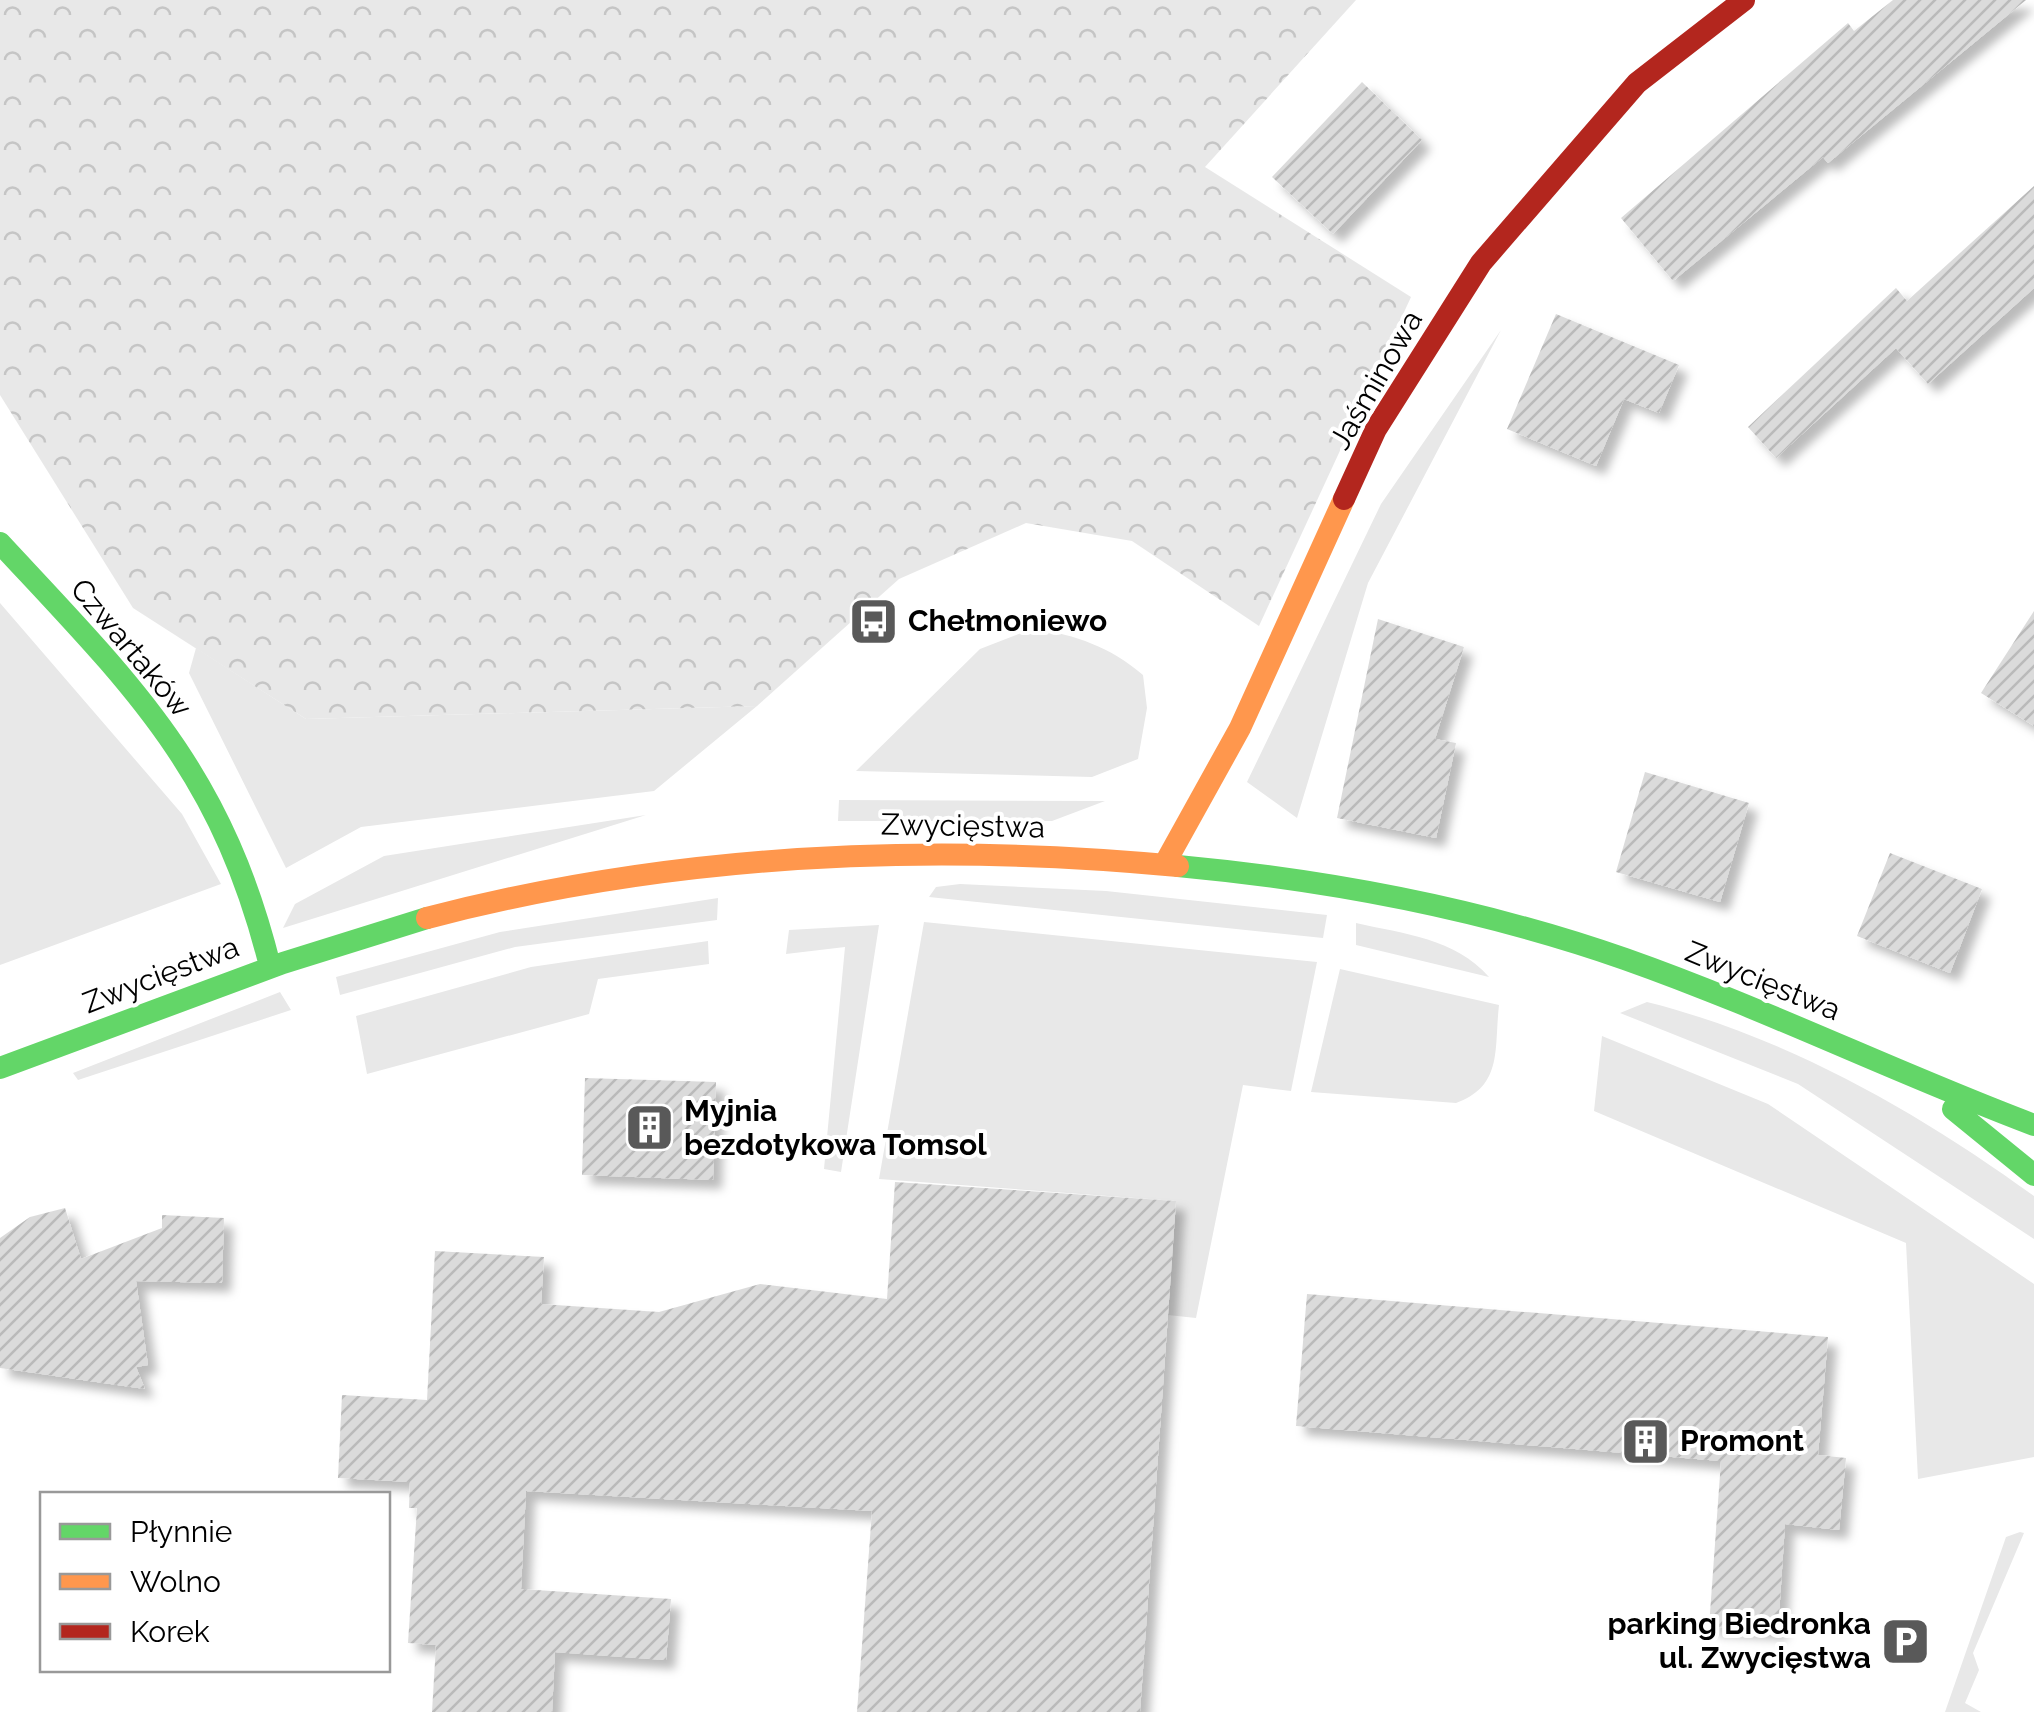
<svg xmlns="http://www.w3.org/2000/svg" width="2034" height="1712" viewBox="0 0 2034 1712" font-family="Raleway,sans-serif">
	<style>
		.grass { fill: #e8e8e8 }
		.forest { fill: url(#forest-crowns) }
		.building { fill: url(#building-hatch); filter: url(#shadow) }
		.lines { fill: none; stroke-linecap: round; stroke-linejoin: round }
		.fast { stroke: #63d668; stroke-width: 22 }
		.slow { stroke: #ff974d; stroke-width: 22 }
		.jam { stroke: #b3261e; stroke-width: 22 }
		.labels { text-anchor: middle; stroke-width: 8; stroke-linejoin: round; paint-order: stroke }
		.street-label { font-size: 30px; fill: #000; stroke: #fff }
		.poi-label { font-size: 30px; font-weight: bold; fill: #000; stroke: #fff; text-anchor: start }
	</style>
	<defs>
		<pattern id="forest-crowns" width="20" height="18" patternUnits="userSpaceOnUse" patternTransform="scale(2.5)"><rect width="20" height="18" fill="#e8e8e8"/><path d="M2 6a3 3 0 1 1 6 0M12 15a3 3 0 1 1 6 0" fill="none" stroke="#c5c5c5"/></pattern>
		<pattern id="building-hatch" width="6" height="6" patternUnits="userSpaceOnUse" patternTransform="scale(2.5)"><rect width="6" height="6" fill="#dbdbdb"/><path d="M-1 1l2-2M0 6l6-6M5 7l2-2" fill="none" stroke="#bababa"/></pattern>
		<filter id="shadow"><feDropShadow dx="9" dy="9" stdDeviation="5" flood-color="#0004"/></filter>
	</defs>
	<rect width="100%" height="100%" fill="#fff"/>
	<path class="grass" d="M 1501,330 L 1368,583 L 1297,818 L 1247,782 L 1381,504 Z
		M 0,603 L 182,814 L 221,884 L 0,965 Z
		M 1034,628 C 1077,636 1109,646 1143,675 L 1147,708 L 1138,759 L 1092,777 L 856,771 L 980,649 Z
		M 196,648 L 306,719 L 757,706 L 654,791 L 361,827 L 286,868 L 189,673 Z
		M 839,800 L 1105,801 L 1052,821 L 838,821 Z
		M 646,815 L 283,928 L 295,904 L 384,856 Z
		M 960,884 L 1106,891 L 1327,915 L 1323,938 L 929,897 L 936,887 Z
		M 718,898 L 717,920 L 515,947 L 340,995 L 336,977 L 500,932 Z
		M 924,922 L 1317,962 L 1291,1091 L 1243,1085 L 1196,1318 L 1168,1315 L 1176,1201 L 879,1179 Z
		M 1356,923 C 1404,934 1455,938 1489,977 L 1356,945 Z
		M 879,925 L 841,1172 L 824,1169 L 845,947 L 786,954 L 789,930 Z
		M 708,941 L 709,964 L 598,979 L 589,1014 L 367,1074 L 356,1016 L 531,967 Z
		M 1340,969 L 1499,1005 C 1494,1050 1503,1086 1456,1103 L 1311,1092 Z
		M 280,992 L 291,1010 L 78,1080 L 73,1073 Z
		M 1647,1002 C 1787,1037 1918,1112 2034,1196 L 2034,1239 L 1798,1084 L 1620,1013 Z
		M 1602,1036 L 1768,1104 L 2034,1284 L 2034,1457 L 1918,1479 L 1906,1243 L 1594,1111 Z
		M 2020,1532 L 2024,1533 L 1973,1653 L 1979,1670 L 1965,1703 L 1981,1712 L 1945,1712 L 2006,1537 Z"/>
	<path class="forest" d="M 0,0 L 1356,0 L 1205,167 L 1411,297 L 1259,626 L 1132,541 L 1026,523 L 899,579 L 757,706 L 306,719 L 133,608 L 0,395 Z"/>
	<path class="building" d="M 1893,0 L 2026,0 L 1828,163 L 1823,157 L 1673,281 L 1621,218 L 1848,23 L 1854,31 Z
		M 1362,82 L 1422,140 L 1333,234 L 1272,177 Z
		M 2034,186 L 2034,288 L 1928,384 L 1896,348 L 1776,458 L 1748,427 L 1896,288 L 1907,301 Z
		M 1556,314 L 1679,365 L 1659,413 L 1624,399 L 1596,466 L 1507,429 Z
		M 2034,611 L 2034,726 L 1981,693 Z
		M 1378,619 L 1464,647 L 1435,739 L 1456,743 L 1436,838 L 1337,818 Z
		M 1645,772 L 1749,803 L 1720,902 L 1616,872 Z
		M 1890,853 L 1982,889 L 1950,973 L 1857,936 Z
		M 585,1078 L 716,1082 L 713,1180 L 582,1175 Z
		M 895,1182 L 1176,1201 L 1140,1712 L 857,1712 L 872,1511 L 526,1491 L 521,1589 L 671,1599 L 666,1660 L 555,1652 L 552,1712 L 432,1712 L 436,1645 L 408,1643 L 417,1508 L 409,1508 L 410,1482 L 338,1478 L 342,1395 L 427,1400 L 435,1251 L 544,1257 L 541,1304 L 659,1312 L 760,1284 L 887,1299 Z
		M 65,1208 L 81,1259 L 162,1228 L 162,1215 L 224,1218 L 222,1283 L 136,1281 L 148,1365 L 136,1367 L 145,1389 L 0,1368 L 0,1238 L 30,1217 Z
		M 1307,1294 L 1828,1337 L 1818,1455 L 1846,1458 L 1839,1530 L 1785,1524 L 1778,1631 L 1709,1627 L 1721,1461 L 1296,1426 Z"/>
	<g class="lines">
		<path class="fast" d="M 0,543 C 132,685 221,769 270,966
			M 1178,866 C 1328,880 1482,909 1625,959 C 1764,1008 1896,1073 2034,1125
			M 0,1068 L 283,963 L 427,918
			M 1953,1109 L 2034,1175"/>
		<path class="slow" d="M 1164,865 L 1240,728 L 1344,499
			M 427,918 C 672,854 927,842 1178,866"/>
		<path class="jam" d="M 1344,499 L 1376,429 L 1481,263 L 1637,83 L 1744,0"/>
	</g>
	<defs>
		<symbol id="bus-square" viewBox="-11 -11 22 22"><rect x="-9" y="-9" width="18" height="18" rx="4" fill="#595959" stroke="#fff"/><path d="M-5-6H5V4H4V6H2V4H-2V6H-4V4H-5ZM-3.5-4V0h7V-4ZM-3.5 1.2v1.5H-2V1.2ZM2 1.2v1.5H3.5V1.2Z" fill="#fff"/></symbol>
		<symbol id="building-square" viewBox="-11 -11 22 22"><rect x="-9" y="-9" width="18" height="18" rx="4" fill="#595959" stroke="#fff"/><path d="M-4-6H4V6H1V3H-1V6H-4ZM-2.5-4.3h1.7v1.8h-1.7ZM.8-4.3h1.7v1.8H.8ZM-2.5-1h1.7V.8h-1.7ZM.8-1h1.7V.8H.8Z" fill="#fff"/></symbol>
		<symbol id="parking-square" viewBox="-11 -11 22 22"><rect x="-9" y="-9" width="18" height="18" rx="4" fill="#595959" stroke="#fff"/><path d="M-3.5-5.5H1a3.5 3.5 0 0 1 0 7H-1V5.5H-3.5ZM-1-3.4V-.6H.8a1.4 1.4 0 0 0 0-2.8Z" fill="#fff"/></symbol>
	</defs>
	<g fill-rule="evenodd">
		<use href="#bus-square" x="846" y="594" width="55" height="55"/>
		<use href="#building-square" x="622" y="1100" width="55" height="55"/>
		<use href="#building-square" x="1618" y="1414" width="55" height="55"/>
		<use href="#parking-square" x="1878" y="1614" width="55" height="55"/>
	</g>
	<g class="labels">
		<g class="street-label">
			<text transform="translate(1376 380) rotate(-60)" y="10">Jaśminowa</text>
			<text transform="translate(131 648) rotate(50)" y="10">Czwartaków</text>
			<text transform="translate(963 826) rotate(1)" y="10">Zwycięstwa</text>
			<text transform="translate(161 975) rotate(-21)" y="10">Zwycięstwa</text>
			<text transform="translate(1763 981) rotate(22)" y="10">Zwycięstwa</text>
		</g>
		<g class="poi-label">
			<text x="908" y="631">Chełmoniewo</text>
			<text x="684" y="1121">Myjnia<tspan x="684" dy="34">bezdotykowa Tomsol</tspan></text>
			<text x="1680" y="1451">Promont</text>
			<text x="1871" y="1634" text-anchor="end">parking Biedronka<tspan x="1871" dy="34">ul. Zwycięstwa</tspan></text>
		</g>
	</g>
	<rect x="40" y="1492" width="350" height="180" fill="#ffffff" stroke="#999999" stroke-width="2.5"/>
	<rect x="60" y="1524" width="50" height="15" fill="#63d668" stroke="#999999" stroke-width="2.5"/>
	<text x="130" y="1542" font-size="30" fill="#000000">Płynnie</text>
	<rect x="60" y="1574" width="50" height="15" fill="#ff974d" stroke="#999999" stroke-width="2.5"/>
	<text x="130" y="1592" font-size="30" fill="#000000">Wolno</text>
	<rect x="60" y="1624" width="50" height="15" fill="#b3261e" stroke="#999999" stroke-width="2.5"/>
	<text x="130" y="1642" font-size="30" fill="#000000">Korek</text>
</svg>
